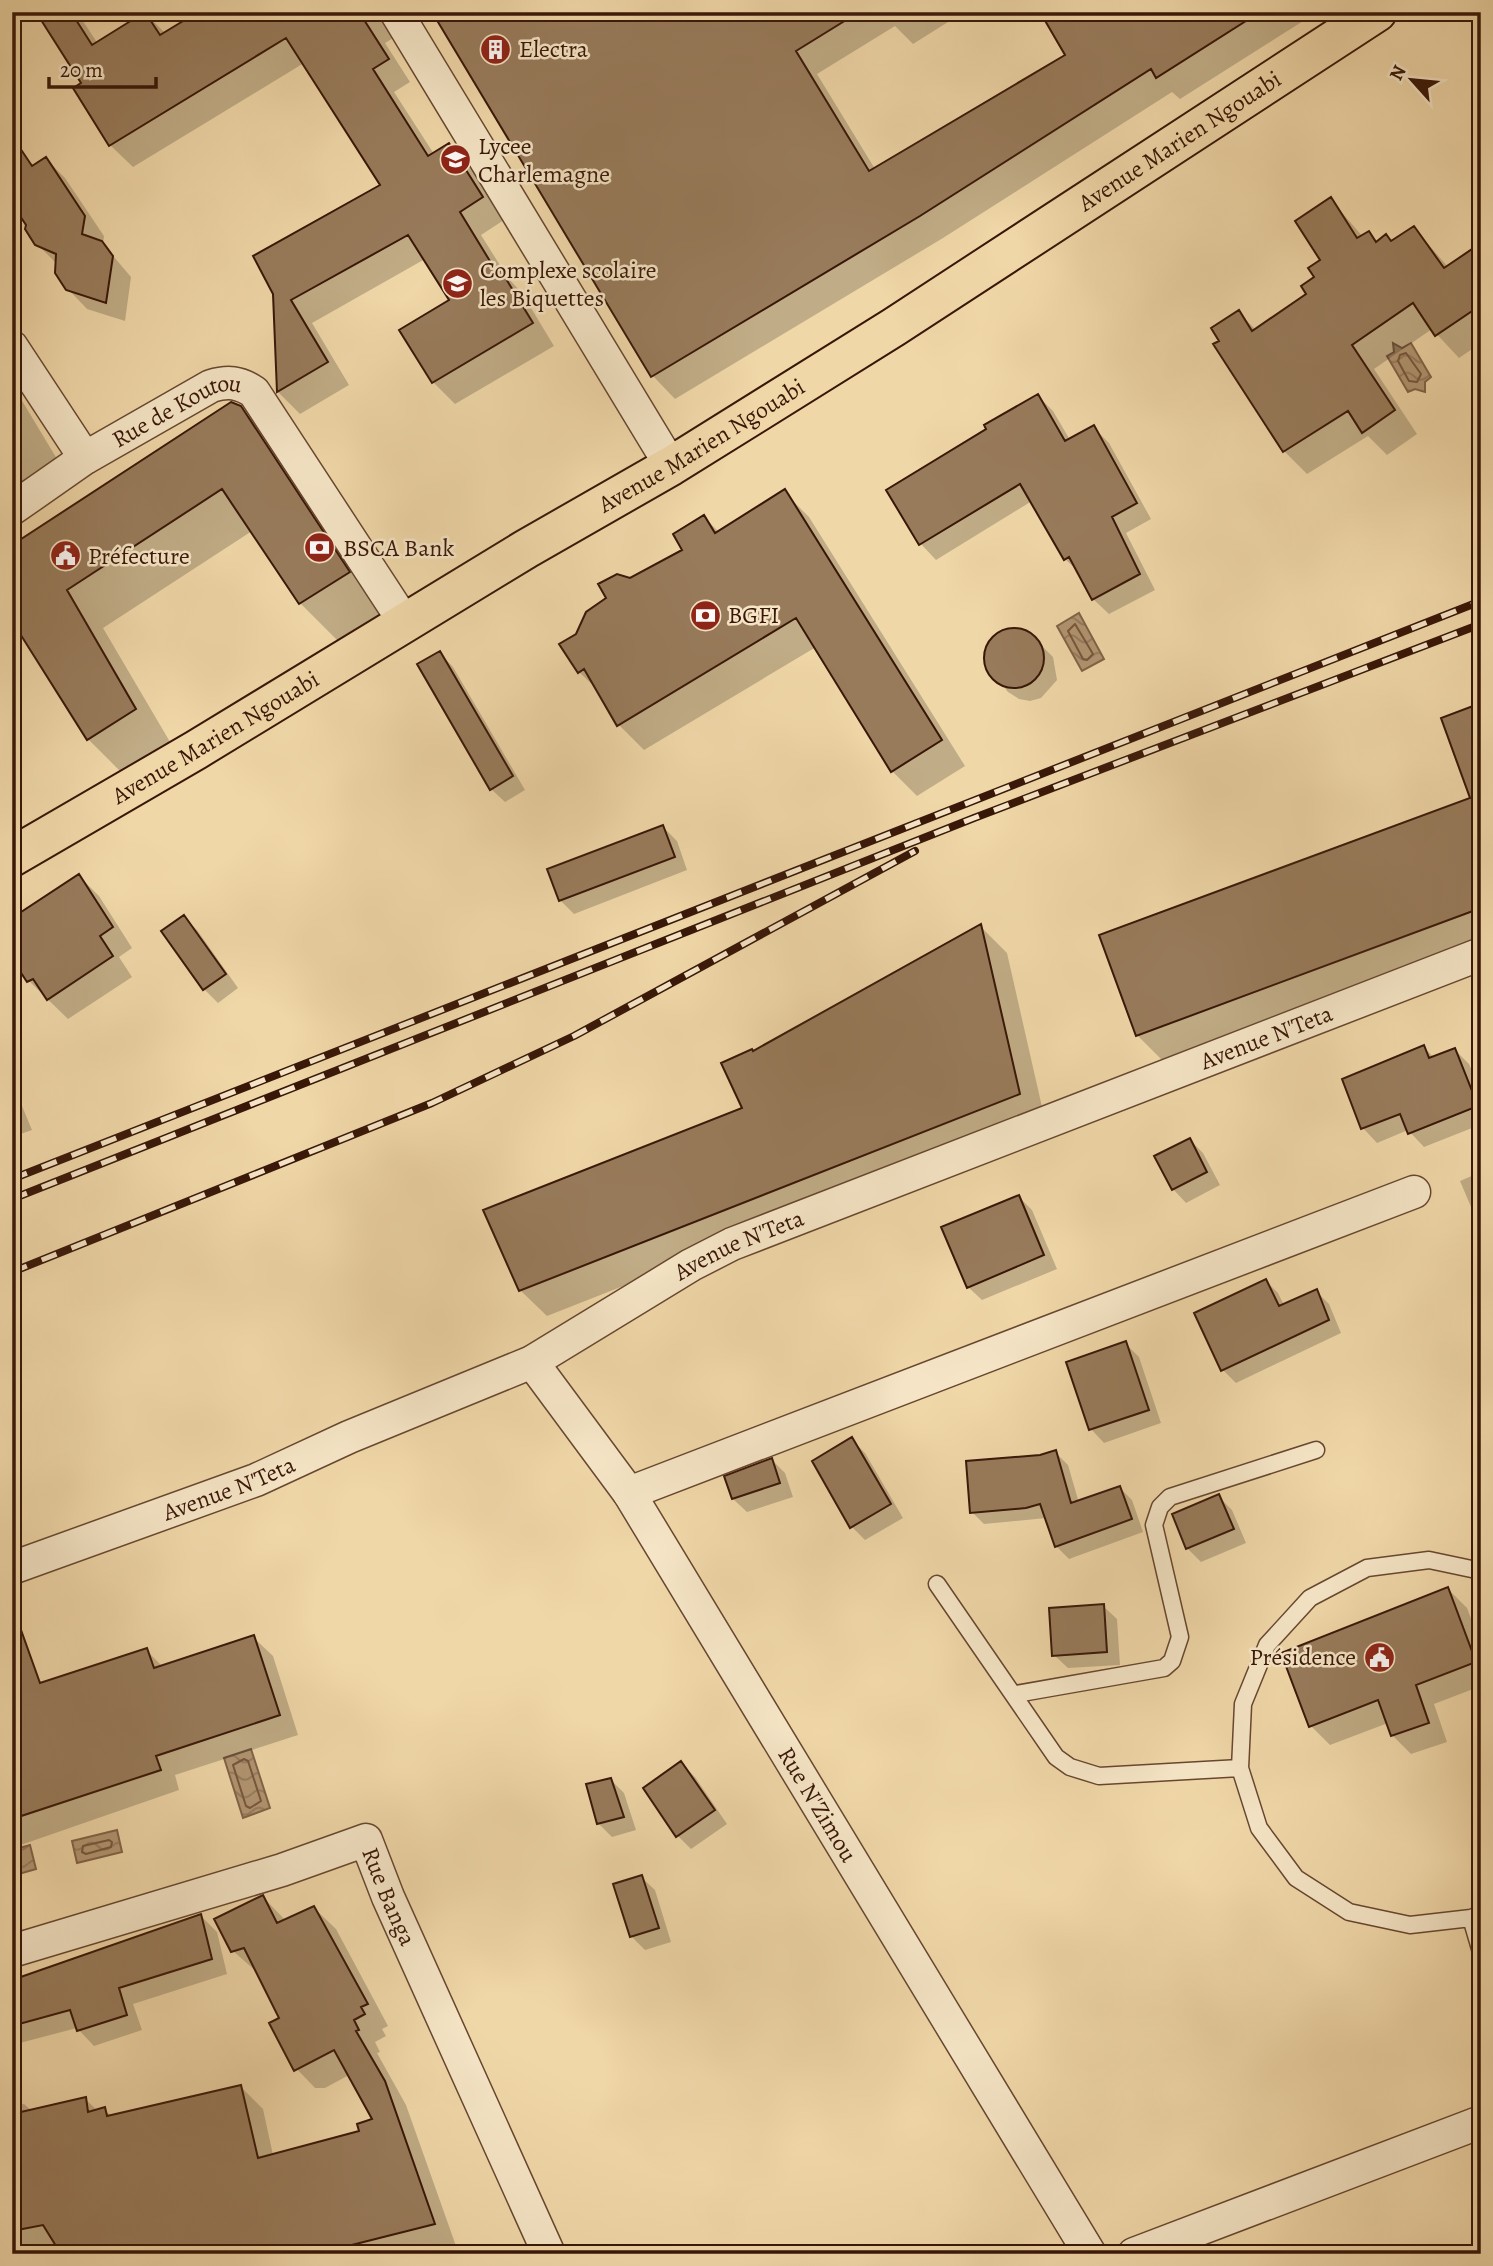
<svg xmlns="http://www.w3.org/2000/svg" width="1493" height="2266" viewBox="0 0 1493 2266" font-family="Alegreya,serif">
	<style>
		.water { fill: url(#water-waves); stroke: #826348; stroke-width: 2 }
		.shadow { fill: #0003 }
		.lines { fill: none; stroke-linecap: round; stroke-linejoin: round }
		.shore { stroke: #76563d; stroke-width: 2 }
		.building { fill: #987b5b; stroke: #391708; stroke-width: 2 }
		.service-casing { stroke: #674730; stroke-width: 19 }
		.minor-casing { stroke: #674730; stroke-width: 35 }
		.primary-casing { stroke: #391708; stroke-width: 42 }
		.service { stroke: #f5e5c6; stroke-width: 16 }
		.minor { stroke: #f5e5c6; stroke-width: 32 }
		.primary { stroke: #f0d7a8; stroke-width: 38 }
		.rail-casing { stroke: #391708; stroke-width: 8 }
		.rail { stroke: #f5e5c6; stroke-width: 5; stroke-dasharray: 16; stroke-linecap: butt }
		.labels { text-anchor: middle; stroke-width: 5; stroke-linejoin: round; paint-order: stroke }
		.poi-label { font-size: 24px; fill: #391708; stroke: #f5e5c6; text-anchor: start }
		.street-label { font-size: 24px; fill: #391708; stroke: #f5e5c6 }
	</style>
	<defs>
		<pattern id="water-waves" width="16" height="10" patternUnits="userSpaceOnUse" patternTransform="scale(1.75)"><rect width="16" height="10" fill="#b29672"/><path d="M0 5q4-4 8 0t8 0" fill="none" stroke="#92795c"/></pattern>
	</defs>
	<rect width="100%" height="100%" fill="#f0d7a8"/>
	<filter id="stains"><feTurbulence type="fractalNoise" baseFrequency=".00286" numOctaves="4"/><feColorMatrix values="0 0 0 0 .2 0 0 0 0 .09 0 0 0 0 .02 0 0 0 .5 -.17"/></filter>
	<radialGradient id="worn" r=".72"><stop offset=".6" stop-color="#630" stop-opacity="0"/><stop offset="1" stop-color="#630" stop-opacity=".3"/></radialGradient>
	<path class="water" d="M 1393,343 L 1402,348 L 1411,343 L 1431,377 L 1425,382 L 1425,392 L 1415,389 L 1408,392 L 1387,356 L 1394,352 Z
		M 1079,613 L 1104,659 L 1082,671 L 1057,626 Z
		M 251,1749 L 270,1808 L 243,1818 L 224,1758 Z
		M 117,1830 L 122,1852 L 77,1863 L 72,1841 Z
		M 30,1845 L 36,1869 L 12,1876 L 12,1850 Z"/>
	<path class="shadow" d="M 39,12 L 77,12 L 98,44 L 146,14 L 166,34 L 231,12 L 964,12 L 913,44 L 895,26 L 817,74 L 875,169 L 1068,55 L 1114,12 L 1304,12 L 1308,18 L 1180,99 L 1172,92 L 943,238 L 675,399 L 653,376 L 435,12 L 427,17 L 408,19 L 400,34 L 385,43 L 410,82 L 394,92 L 434,154 L 448,145 L 471,167 L 504,220 L 481,235 L 508,278 L 522,293 L 554,346 L 455,404 L 433,382 L 452,300 L 425,259 L 312,323 L 349,385 L 300,414 L 278,392 L 275,293 L 383,185 L 304,63 L 133,167 L 110,145 L 84,83 Z
		M 25,157 L 35,167 L 46,159 L 65,178 L 104,236 L 103,244 L 131,277 L 125,321 L 87,309 L 67,288 L 57,264 L 37,244 L 12,204 Z
		M 1331,200 L 1363,237 L 1369,233 L 1378,242 L 1392,242 L 1414,228 L 1448,267 L 1481,293 L 1481,343 L 1459,358 L 1432,329 L 1374,369 L 1417,434 L 1387,455 L 1368,436 L 1307,474 L 1284,451 L 1221,341 L 1239,313 L 1256,330 L 1308,294 L 1322,260 Z
		M 12,384 L 60,464 L 20,488 L 17,486 L 12,489 Z
		M 1038,396 L 1053,411 L 1070,440 L 1093,427 L 1109,443 L 1151,519 L 1126,533 L 1155,590 L 1109,614 L 1093,599 L 1080,573 L 1065,559 L 1032,501 L 936,560 L 921,544 L 888,491 Z
		M 240,407 L 278,445 L 386,610 L 338,641 L 300,603 L 252,531 L 103,628 L 173,747 L 126,777 L 88,739 L 12,617 Z
		M 784,492 L 809,517 L 965,766 L 917,796 L 892,771 L 816,647 L 644,750 L 619,725 L 599,691 L 579,672 L 577,636 L 630,580 L 685,551 L 704,517 L 719,532 Z
		M 1008,630 L 1020,630 L 1030,634 L 1053,657 L 1057,680 L 1041,698 L 1030,701 L 1019,699 L 1008,692 L 988,668 L 989,644 L 997,635 Z
		M 440,653 L 453,667 L 525,790 L 505,802 L 491,789 Z
		M 1481,713 L 1481,943 L 1163,1061 L 1137,1035 L 1472,799 Z
		M 663,827 L 677,841 L 687,870 L 574,914 L 560,900 Z
		M 79,876 L 99,896 L 132,948 L 119,957 L 132,977 L 68,1019 L 29,981 L 12,956 Z
		M 183,917 L 197,930 L 238,988 L 218,1003 L 204,989 L 163,931 Z
		M 981,927 L 1007,953 L 1045,1120 L 547,1316 L 520,1290 L 745,1109 L 754,1053 Z
		M 1424,1047 L 1434,1058 L 1455,1050 L 1469,1064 L 1481,1093 L 1481,1149 L 1472,1128 L 1424,1147 L 1408,1130 L 1377,1143 L 1363,1128 Z
		M 12,1082 L 32,1130 L 12,1137 Z
		M 1190,1140 L 1203,1153 L 1220,1185 L 1186,1203 L 1173,1189 Z
		M 1481,1172 L 1481,1222 L 1474,1214 L 1460,1181 Z
		M 1019,1197 L 1032,1210 L 1057,1269 L 982,1300 L 968,1287 Z
		M 1266,1281 L 1278,1293 L 1284,1305 L 1316,1291 L 1329,1304 L 1341,1333 L 1236,1383 L 1223,1370 L 1196,1313 Z
		M 1125,1343 L 1139,1357 L 1161,1423 L 1104,1443 L 1091,1429 Z
		M 851,1439 L 865,1453 L 903,1518 L 865,1540 L 852,1527 Z
		M 1055,1452 L 1068,1465 L 1079,1503 L 1120,1488 L 1132,1500 L 1143,1532 L 1069,1559 L 1056,1546 L 1046,1518 L 984,1524 L 972,1512 L 1040,1457 Z
		M 772,1460 L 785,1473 L 793,1497 L 747,1512 L 733,1499 Z
		M 1218,1496 L 1232,1510 L 1246,1543 L 1201,1562 L 1187,1548 L 1174,1515 Z
		M 1448,1589 L 1467,1608 L 1481,1645 L 1481,1686 L 1434,1704 L 1447,1742 L 1411,1754 L 1392,1735 L 1388,1723 L 1330,1745 L 1311,1726 Z
		M 1103,1606 L 1117,1619 L 1120,1665 L 1068,1668 L 1054,1655 Z
		M 253,1637 L 273,1656 L 298,1735 L 175,1775 L 179,1790 L 12,1848 L 12,1694 L 146,1650 L 163,1667 Z
		M 681,1763 L 695,1777 L 727,1824 L 691,1849 L 678,1836 Z
		M 611,1780 L 624,1793 L 636,1830 L 612,1837 L 598,1823 Z
		M 641,1877 L 655,1890 L 671,1942 L 645,1950 L 631,1936 Z
		M 263,1897 L 286,1921 L 314,1908 L 336,1929 L 388,2026 L 382,2029 L 386,2036 L 375,2042 L 380,2052 L 377,2053 L 406,2105 L 456,2246 L 424,2254 L 63,2254 L 59,2248 L 12,2254 L 12,2106 L 24,2104 L 32,2111 L 85,2099 L 98,2111 L 104,2109 L 112,2117 L 241,2087 L 263,2109 L 273,2155 L 362,2132 L 375,2120 L 349,2075 L 325,2088 L 315,2088 L 293,2065 L 281,2019 L 257,1972 L 233,1951 Z
		M 201,1916 L 217,1932 L 227,1974 L 133,2004 L 142,2030 L 94,2046 L 77,2028 L 12,2045 L 12,1972 L 22,1978 Z"/>
	<g class="lines">
		<path class="shore" d="M 1406,353 L 1421,374 L 1417,382 L 1409,381 L 1398,361 L 1400,355 Z
			M 1075,624 L 1093,654 L 1087,660 L 1083,659 L 1068,631 Z
			M 244,1759 L 248,1761 L 261,1801 L 250,1808 L 246,1806 L 233,1765 Z
			M 109,1840 L 112,1842 L 111,1847 L 86,1854 L 82,1852 L 83,1846 Z"/>
	</g>
	<path class="building" d="M 36,12 L 71,12 L 92,45 L 145,12 L 160,35 L 198,12 L 359,12 L 389,59 L 373,69 L 428,156 L 449,143 L 483,197 L 460,212 L 496,271 L 500,269 L 533,323 L 432,383 L 399,330 L 449,300 L 408,235 L 291,300 L 328,362 L 277,392 L 273,294 L 253,256 L 380,185 L 286,38 L 109,146 L 73,88 L 81,83 Z
		M 432,12 L 859,12 L 796,51 L 869,171 L 1065,55 L 1040,12 L 1260,12 L 1156,78 L 1151,69 L 920,216 L 651,377 Z
		M 12,136 L 32,166 L 46,157 L 85,216 L 82,234 L 102,241 L 113,256 L 106,303 L 66,290 L 55,273 L 56,254 L 35,245 L 25,229 L 26,225 L 12,204 Z
		M 1331,197 L 1357,238 L 1369,231 L 1376,242 L 1386,234 L 1391,241 L 1414,226 L 1444,268 L 1481,243 L 1481,305 L 1435,336 L 1413,303 L 1352,345 L 1395,410 L 1362,433 L 1348,411 L 1283,452 L 1213,344 L 1219,341 L 1211,328 L 1239,310 L 1252,331 L 1306,294 L 1301,286 L 1314,277 L 1308,268 L 1320,260 L 1295,221 Z
		M 1038,394 L 1065,441 L 1094,425 L 1137,503 L 1112,517 L 1140,574 L 1092,600 L 1069,557 L 1064,560 L 1020,484 L 919,545 L 886,490 L 986,429 L 984,425 Z
		M 231,402 L 241,406 L 350,572 L 299,604 L 222,489 L 67,590 L 136,709 L 87,740 L 12,621 L 12,545 Z
		M 785,489 L 942,740 L 891,772 L 796,618 L 617,726 L 584,669 L 578,673 L 559,644 L 576,634 L 586,612 L 606,598 L 598,584 L 617,574 L 630,578 L 682,550 L 673,534 L 704,515 L 715,533 Z
		M984 658a30 30 0 1 1 60 0a30 30 0 1 1-60 0Z
		M 440,651 L 513,776 L 490,790 L 417,664 Z
		M 1481,703 L 1481,908 L 1136,1036 L 1099,935 L 1470,798 L 1441,718 Z
		M 663,825 L 675,857 L 559,901 L 547,869 Z
		M 79,874 L 113,927 L 100,936 L 113,956 L 47,1000 L 33,979 L 27,982 L 12,959 L 12,918 Z
		M 184,915 L 226,974 L 203,990 L 161,931 Z
		M 981,924 L 1020,1094 L 519,1291 L 483,1210 L 742,1108 L 721,1063 L 752,1049 L 753,1051 Z
		M 1424,1045 L 1429,1058 L 1455,1048 L 1478,1106 L 1408,1134 L 1400,1114 L 1361,1129 L 1342,1079 Z
		M 1190,1138 L 1207,1172 L 1172,1190 L 1154,1156 Z
		M 1019,1195 L 1044,1255 L 967,1288 L 941,1227 Z
		M 1266,1279 L 1279,1306 L 1317,1289 L 1329,1320 L 1221,1371 L 1194,1313 Z
		M 1126,1341 L 1149,1410 L 1089,1430 L 1066,1362 Z
		M 852,1437 L 891,1504 L 850,1528 L 812,1461 Z
		M 1056,1450 L 1071,1503 L 1120,1486 L 1132,1519 L 1055,1547 L 1040,1504 L 1026,1508 L 970,1513 L 966,1461 L 1040,1455 Z
		M 772,1458 L 780,1483 L 732,1499 L 724,1476 Z
		M 1219,1494 L 1234,1529 L 1186,1549 L 1172,1514 Z
		M 1448,1587 L 1476,1662 L 1416,1685 L 1429,1723 L 1391,1736 L 1378,1700 L 1309,1727 L 1281,1653 Z
		M 1104,1604 L 1107,1652 L 1052,1656 L 1049,1608 Z
		M 12,1616 L 16,1616 L 40,1683 L 147,1648 L 154,1668 L 254,1635 L 280,1715 L 156,1756 L 161,1770 L 12,1819 Z
		M 681,1761 L 715,1810 L 676,1837 L 643,1788 Z
		M 611,1778 L 624,1817 L 597,1824 L 586,1784 Z
		M 642,1875 L 659,1928 L 630,1937 L 613,1884 Z
		M 263,1895 L 277,1923 L 314,1906 L 368,2004 L 361,2007 L 365,2014 L 354,2020 L 359,2030 L 356,2031 L 385,2081 L 435,2224 L 316,2254 L 61,2254 L 43,2225 L 12,2231 L 12,2114 L 86,2097 L 88,2112 L 105,2107 L 107,2116 L 241,2085 L 258,2158 L 359,2131 L 357,2124 L 372,2119 L 334,2050 L 294,2071 L 269,2023 L 279,2018 L 244,1948 L 231,1952 L 214,1919 Z
		M 201,1914 L 212,1959 L 119,1988 L 127,2015 L 77,2031 L 70,2010 L 12,2026 L 12,1980 Z"/>
	<g class="lines">
		<defs>
			<path id="service" d="M 1481,1571 L 1429,1560 L 1367,1568 L 1310,1598 L 1267,1645 L 1243,1704 L 1240,1768 L 1259,1828 L 1296,1878 L 1349,1912 L 1410,1925 L 1471,1918 L 1481,1914
				M 937,1584 L 1056,1757 L 1070,1767 L 1099,1776 L 1240,1768
				M 1016,1694 L 1164,1668 L 1172,1661 L 1180,1637 L 1154,1525 L 1160,1507 L 1170,1497 L 1316,1450
				M 1471,1918 L 1481,1952"/>
			<g id="minor">
				<path d="M 396,12 L 671,466"/>
				<path d="M 12,347 L 85,458"/>
				<path id="s1" d="M 12,509 L 85,458 L 211,386 C 228,381 239,382 254,392 L 405,623"/>
				<path id="s2" d="M 532,1362 L 629,1493 L 1090,2254"/>
				<path d="M 629,1493 L 1414,1192"/>
				<path id="s3" d="M 12,1568 L 256,1480 L 349,1437 L 532,1362 L 691,1265 L 732,1244 L 1481,954"/>
				<path id="s4" d="M 12,1951 L 282,1870 L 366,1840 L 388,1897 L 549,2254"/>
				<path d="M 1134,2254 L 1481,2122"/>
			</g>
			<g id="primary">
				<path id="s5" d="M 12,857 L 196,750 L 526,549 L 671,466 L 894,327 L 1377,12"/>
			</g>
		</defs>
		<use href="#service" class="service-casing"/>
		<use href="#minor" class="minor-casing"/>
		<use href="#primary" class="primary-casing"/>
		<use href="#service" class="service"/>
		<use href="#minor" class="minor"/>
		<use href="#primary" class="primary"/>
		<defs>
			<path id="rail" d="M 12,1179 L 1481,601
				M 12,1199 L 974,818 L 1481,624
				M 12,1272 L 432,1103 L 574,1036 L 915,851"/>
		</defs>
		<use href="#rail" class="rail-casing"/>
		<use href="#rail" class="rail"/>
	</g>
	<defs>
		<symbol id="building-disc" viewBox="-11 -11 22 22"><circle r="9.5" fill="#8f2418" stroke="#f5e5c6"/><path d="M-4-6H4V6H1V3H-1V6H-4ZM-2.5-4.3h1.7v1.8h-1.7ZM.8-4.3h1.7v1.8H.8ZM-2.5-1h1.7V.8h-1.7ZM.8-1h1.7V.8H.8Z" fill="#fff"/></symbol>
		<symbol id="school-disc" viewBox="-11 -11 22 22"><circle r="9.5" fill="#8f2418" stroke="#f5e5c6"/><path d="M0-5L7-2L0 1L-7-2ZM-4 1L0 2.5L4 1V4Q0 6-4 4Z" fill="#fff"/></symbol>
		<symbol id="bank-disc" viewBox="-11 -11 22 22"><circle r="9.5" fill="#8f2418" stroke="#f5e5c6"/><path d="M-6-4H6V4H-6ZM0-2.3a2.3 2.3 0 1 0 0 4.6a2.3 2.3 0 1 0 0-4.6Z" fill="#fff"/></symbol>
		<symbol id="civic-disc" viewBox="-11 -11 22 22"><circle r="9.5" fill="#8f2418" stroke="#f5e5c6"/><path d="M-.6-6.5H3V-4.5H.6V-3L4-1V1h2V6H-6V1h2V-1L-.6-3ZM-1.2 2.5V6h2.4V2.5Z" fill="#fff"/></symbol>
	</defs>
	<g fill-rule="evenodd">
		<use href="#building-disc" x="478" y="32" width="35" height="35"/>
		<use href="#school-disc" x="438" y="142" width="35" height="35"/>
		<use href="#school-disc" x="440" y="266" width="35" height="35"/>
		<use href="#bank-disc" x="302" y="530" width="35" height="35"/>
		<use href="#civic-disc" x="48" y="538" width="35" height="35"/>
		<use href="#bank-disc" x="688" y="598" width="35" height="35"/>
		<use href="#civic-disc" x="1362" y="1640" width="35" height="35"/>
	</g>
	<g class="labels">
		<g class="poi-label">
			<text x="519" y="57">Electra</text>
			<text x="478" y="154">Lycee<tspan x="478" dy="28">Charlemagne</tspan></text>
			<text x="480" y="278">Complexe scolaire<tspan x="480" dy="28">les Biquettes</tspan></text>
			<text x="343" y="556">BSCA Bank</text>
			<text x="88" y="564">Préfecture</text>
			<text x="728" y="623">BGFI</text>
			<text x="1356" y="1665" text-anchor="end">Présidence</text>
		</g>
		<g class="street-label">
			<text dy="8" stroke="none"><textPath href="#s5" startOffset="1370">Avenue Marien Ngouabi</textPath></text>
			<text dy="8" stroke="none"><textPath href="#s1" startOffset="194">Rue de Koutou</textPath></text>
			<text dy="8" stroke="none"><textPath href="#s5" startOffset="803">Avenue Marien Ngouabi</textPath></text>
			<text dy="8" stroke="none"><textPath href="#s5" startOffset="236">Avenue Marien Ngouabi</textPath></text>
			<text dy="8" stroke="none"><textPath href="#s3" startOffset="1365">Avenue N'Teta</textPath></text>
			<text dy="8" stroke="none"><textPath href="#s3" startOffset="798">Avenue N'Teta</textPath></text>
			<text dy="8" stroke="none"><textPath href="#s3" startOffset="231">Avenue N'Teta</textPath></text>
			<text dy="8" stroke="none"><textPath href="#s2" startOffset="527">Rue N'Zimou</textPath></text>
			<text dy="8" stroke="none"><textPath href="#s4" startOffset="432">Rue Banga</textPath></text>
		</g>
	</g>
	<rect width="1493" height="2266" fill="none" stroke="#f0d7a8" stroke-width="42"/>
	<rect x="14" y="14" width="1465" height="2238" fill="none" stroke="#391708" stroke-width="3.5"/>
	<rect x="21" y="21" width="1451" height="2224" fill="none" stroke="#391708" stroke-width="2"/>
	<g transform="translate(1412 80) rotate(297)" stroke="#f5e5c6" stroke-width="5" paint-order="stroke">
	<path d="M0-5L12 26L0 18L-12 26Z" fill="#391708"/>
	<text y="-10" font-size="19" font-weight="bold" text-anchor="middle" fill="#391708">N</text>
	</g>
	<path d="M49 77v10h107v-10" fill="none" stroke="#391708" stroke-width="3.5"/>
	<text x="60" y="77" font-size="21" fill="#391708" stroke="#f5e5c6" stroke-width="5" paint-order="stroke">20 m</text>
	<rect width="100%" height="100%" filter="url(#stains)"/>
	<rect width="100%" height="100%" fill="url(#worn)"/>
</svg>
